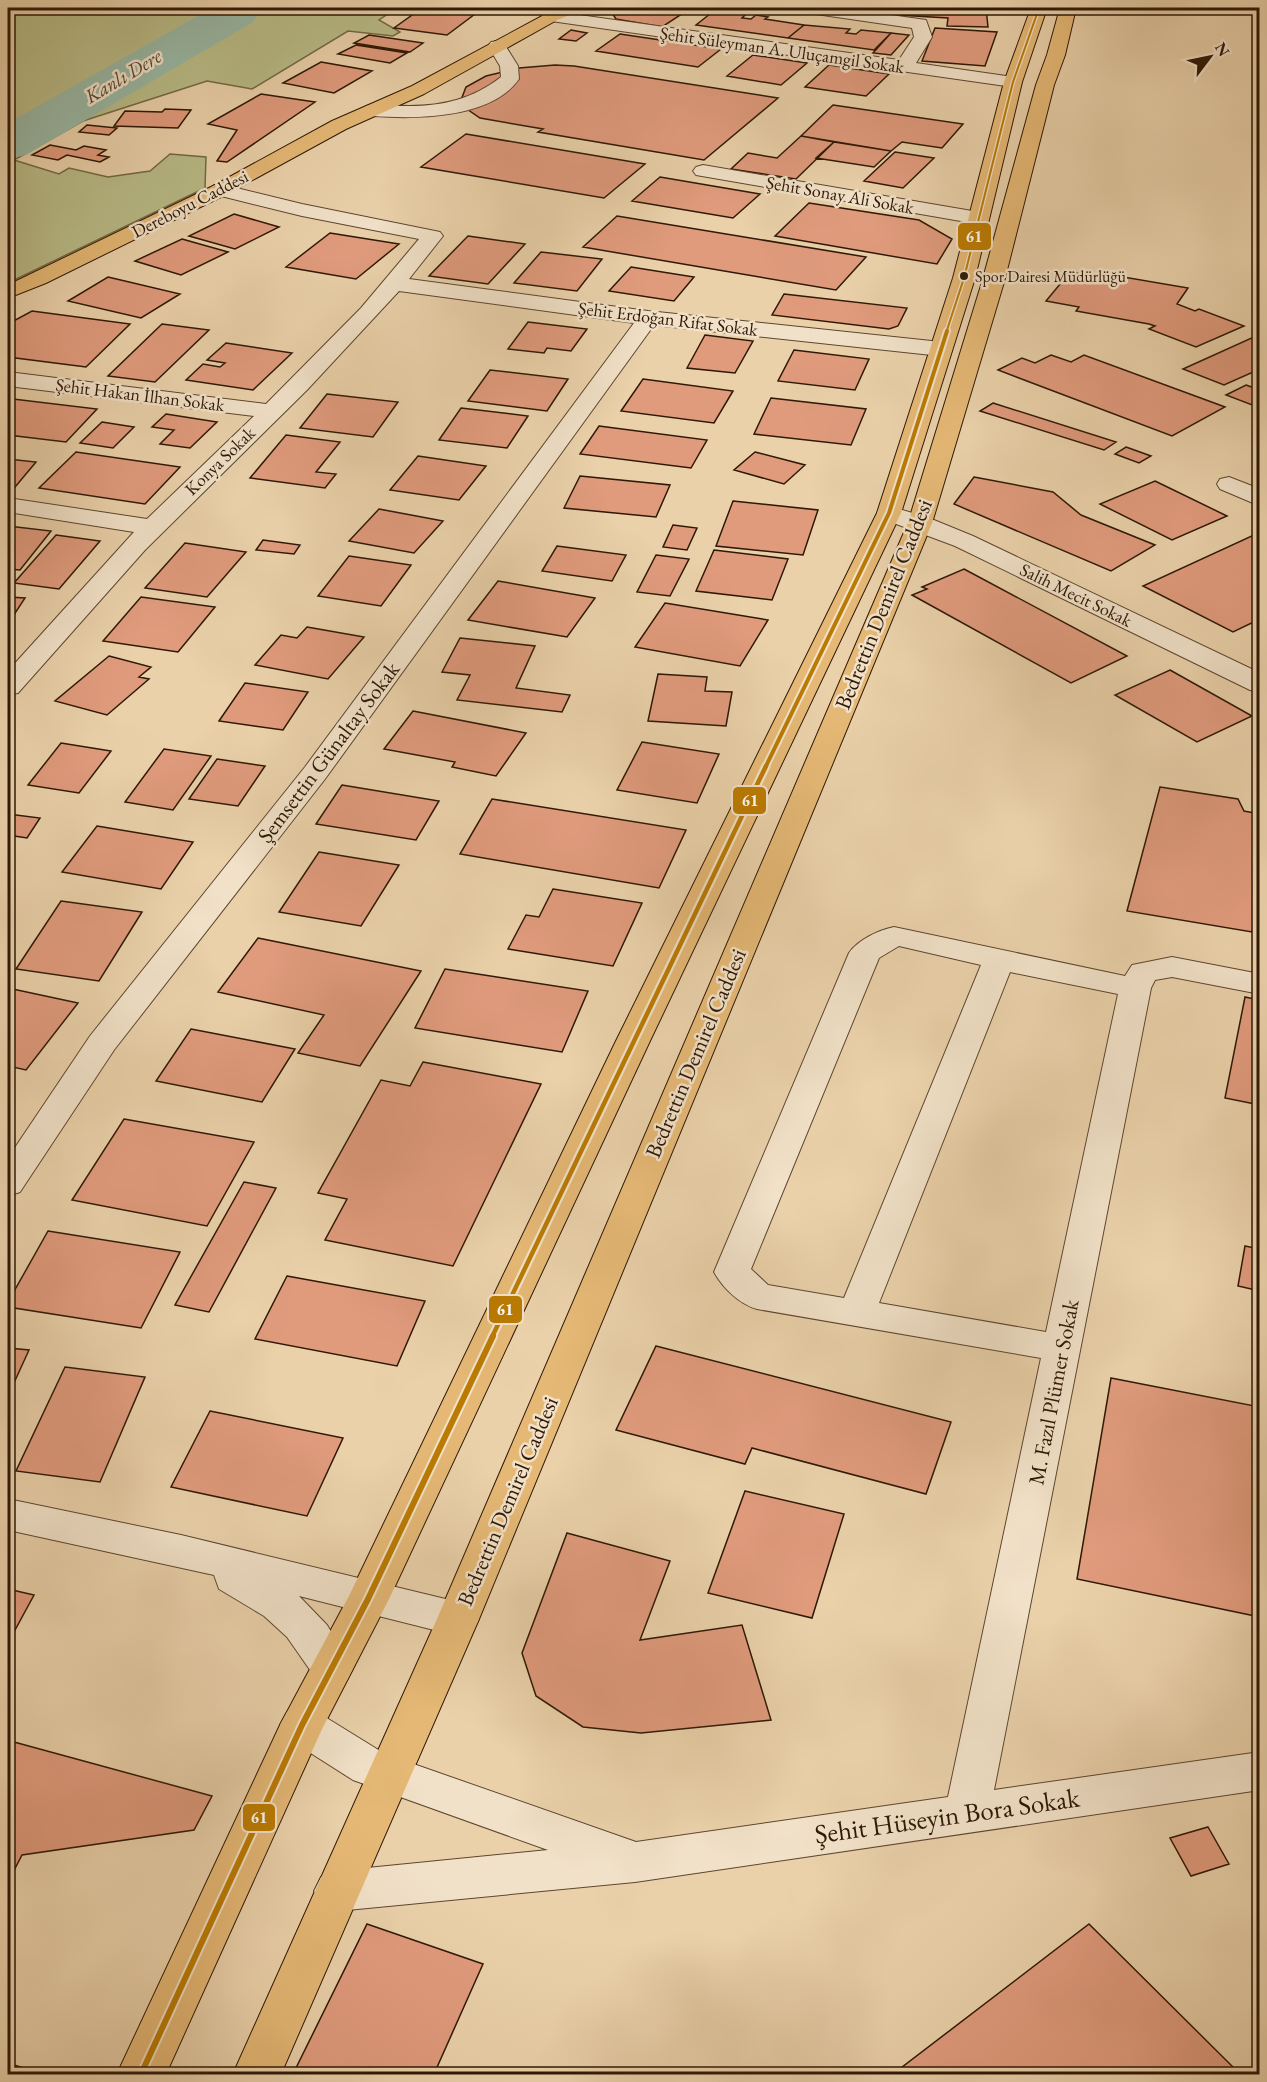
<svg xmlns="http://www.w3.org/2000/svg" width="1267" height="2082" viewBox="0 0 1267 2082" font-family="'EB Garamond',serif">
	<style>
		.green { fill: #b8bb87; stroke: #736a46; stroke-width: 1.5 }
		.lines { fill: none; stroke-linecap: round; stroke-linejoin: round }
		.river { fill: #98b8a5; fill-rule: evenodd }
		.building { fill: #e09b7d; stroke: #2e1806; stroke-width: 1.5 }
		.minor-casing { stroke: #5d462f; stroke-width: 2 }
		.major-casing { stroke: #2e1806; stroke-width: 2 }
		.minor { fill: #f1e1c8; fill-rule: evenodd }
		.major { fill: #e5b875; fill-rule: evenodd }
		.bus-1-far3-casing { stroke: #f1e1c8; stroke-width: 4.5 }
		.bus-1-far2-casing { stroke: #f1e1c8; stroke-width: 8 }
		.bus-1-far1-casing { stroke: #f1e1c8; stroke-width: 9 }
		.bus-1-casing { stroke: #f1e1c8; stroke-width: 10 }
		.bus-1-far3 { stroke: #bb7b02; stroke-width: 2 }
		.bus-1-far2 { stroke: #bb7b02; stroke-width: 4 }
		.bus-1-far1 { stroke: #bb7b02; stroke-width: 4.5 }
		.bus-1 { stroke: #bb7b02; stroke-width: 6 }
		.bus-dot { fill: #2e1806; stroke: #f1e1c8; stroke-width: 2 }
		.labels { text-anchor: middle; stroke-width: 5; stroke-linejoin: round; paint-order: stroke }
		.far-bus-label { font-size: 16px; fill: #2e1806; stroke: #f1e1c8; text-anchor: start }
		.far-street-label { font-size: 18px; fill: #2e1806; stroke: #f1e1c8 }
		.far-water-label { font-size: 20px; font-style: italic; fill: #4e4836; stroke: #f1e1c8 }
		.street-label { font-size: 22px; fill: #2e1806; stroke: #f1e1c8 }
		.near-street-label { font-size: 27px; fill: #2e1806; stroke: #f1e1c8 }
		.line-badge { stroke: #f1e1c8; stroke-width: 2 }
		.badge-label { font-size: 16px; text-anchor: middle; font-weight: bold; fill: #fff }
	</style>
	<rect width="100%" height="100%" fill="#ead1aa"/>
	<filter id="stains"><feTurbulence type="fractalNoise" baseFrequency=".00333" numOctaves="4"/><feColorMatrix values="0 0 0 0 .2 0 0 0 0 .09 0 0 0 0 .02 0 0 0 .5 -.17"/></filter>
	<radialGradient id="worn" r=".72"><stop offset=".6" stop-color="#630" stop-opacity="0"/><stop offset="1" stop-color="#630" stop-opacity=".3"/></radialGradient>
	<path class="green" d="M 8,8 L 397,8 L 379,20 L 400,32 L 393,36 L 348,31 L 252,89 L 207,81 L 83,121 L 14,160 L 59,174 L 69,168 L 108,177 L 150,171 L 170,154 L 206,157 L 205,188 L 8,283 Z"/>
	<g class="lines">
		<path class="river" d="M 212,8 L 262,8 L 253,22 L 26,155 L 8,159 L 8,123 Z"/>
	</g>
	<path class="building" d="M 422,8 L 483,8 L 447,35 L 394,28 Z
		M 619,8 L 691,8 L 662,27 L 616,19 L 612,13 Z
		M 834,8 L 986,8 L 988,27 L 947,26 L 948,18 L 863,13 Z
		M 715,10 L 746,14 L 742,18 L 751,19 L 756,15 L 768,17 L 765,19 L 804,25 L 788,38 L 696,25 Z
		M 804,25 L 850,29 L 846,33 L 856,34 L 861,30 L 891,33 L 874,50 L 788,38 Z
		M 935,28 L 997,32 L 985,66 L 922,61 Z
		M 571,30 L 587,33 L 576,41 L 559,39 Z
		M 891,33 L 909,35 L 891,55 L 873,53 Z
		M 620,34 L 721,49 L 698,67 L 596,51 Z
		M 369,35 L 423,43 L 410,52 L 354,43 Z
		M 356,45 L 407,53 L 390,63 L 338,54 Z
		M 753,55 L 807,63 L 781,85 L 727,76 Z
		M 321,62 L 372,71 L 334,93 L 283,83 Z
		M 555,65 L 574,66 L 778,98 L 704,160 L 538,132 L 543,129 L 480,118 L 464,107 L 461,100 L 466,87 L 486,76 L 519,68 Z
		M 829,65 L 889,74 L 866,96 L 805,87 Z
		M 261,94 L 315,102 L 227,162 L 217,161 L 237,130 L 208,124 Z
		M 833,105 L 963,124 L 942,148 L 902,142 L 891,151 L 801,136 Z
		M 165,109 L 191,110 L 178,128 L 114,126 L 125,111 L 162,112 Z
		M 87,125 L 117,128 L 109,135 L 79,132 Z
		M 466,134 L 645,164 L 604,198 L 421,167 Z
		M 801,136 L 834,142 L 796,179 L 731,169 L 748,153 L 777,158 Z
		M 834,142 L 891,151 L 874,167 L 816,158 Z
		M 50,145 L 76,150 L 84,146 L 106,150 L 98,155 L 109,157 L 100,162 L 67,155 L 58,160 L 32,155 Z
		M 895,152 L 934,158 L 903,188 L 864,181 Z
		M 660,177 L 760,194 L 733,218 L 632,201 Z
		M 809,203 L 919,220 L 952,239 L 937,264 L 775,236 Z
		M 234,214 L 279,227 L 235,249 L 189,236 Z
		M 617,216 L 866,257 L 836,290 L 583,247 Z
		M 330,233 L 399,244 L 356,279 L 286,267 Z
		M 468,236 L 525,244 L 488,284 L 429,276 Z
		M 182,239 L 228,252 L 181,275 L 135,261 Z
		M 541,252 L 602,259 L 577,291 L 514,283 Z
		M 631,267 L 694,277 L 674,301 L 609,291 Z
		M 1070,272 L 1103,278 L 1106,274 L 1188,288 L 1177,304 L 1195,311 L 1199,309 L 1244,326 L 1196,347 L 1149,329 L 1155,326 L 1149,324 L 1076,311 L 1079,307 L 1046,301 Z
		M 108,277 L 180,294 L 141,318 L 68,301 Z
		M 784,294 L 907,308 L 898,326 L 889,329 L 772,315 Z
		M 32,311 L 130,324 L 86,367 L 8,357 L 8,324 Z
		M 528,322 L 587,329 L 571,351 L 547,348 L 544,353 L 508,349 Z
		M 162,324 L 209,330 L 155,382 L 108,376 Z
		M 705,335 L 753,341 L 735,373 L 687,368 Z
		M 1256,336 L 1260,337 L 1260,369 L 1224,385 L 1183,369 Z
		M 226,343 L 292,353 L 253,390 L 186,380 L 203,364 L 220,367 L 225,363 L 207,360 Z
		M 794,350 L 869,359 L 855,390 L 778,381 Z
		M 1051,355 L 1071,362 L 1084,355 L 1225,407 L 1172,436 L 998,370 L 1022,358 L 1035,363 Z
		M 490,370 L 568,379 L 547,411 L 468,401 Z
		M 643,379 L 733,391 L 714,423 L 621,411 Z
		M 1246,385 L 1260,390 L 1260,408 L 1226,395 Z
		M 327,394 L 398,402 L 373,437 L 300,428 Z
		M 771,398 L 866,409 L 851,445 L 754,434 Z
		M 13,399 L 97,409 L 66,442 L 8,435 L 8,405 Z
		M 993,403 L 1116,442 L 1104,450 L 980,411 Z
		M 461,408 L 528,416 L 507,448 L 439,440 Z
		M 166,414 L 217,422 L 190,448 L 160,444 L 174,430 L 152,427 Z
		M 102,422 L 134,427 L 113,448 L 80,443 Z
		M 599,426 L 707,440 L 691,468 L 580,454 Z
		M 286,435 L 340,442 L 316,472 L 336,474 L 325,488 L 250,478 Z
		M 1126,447 L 1151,456 L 1139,463 L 1115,454 Z
		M 76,452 L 180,467 L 145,504 L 39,488 Z
		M 755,452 L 805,465 L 784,484 L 734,470 Z
		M 418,456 L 486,466 L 459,500 L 390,490 Z
		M 8,459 L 36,462 L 10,493 L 8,492 Z
		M 580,476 L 670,485 L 656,517 L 564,508 Z
		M 974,477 L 1053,492 L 1081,515 L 1155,545 L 1111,571 L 954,504 Z
		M 1155,481 L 1227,516 L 1172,540 L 1100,504 Z
		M 733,501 L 818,510 L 803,555 L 716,546 Z
		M 379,509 L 443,521 L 414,553 L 349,541 Z
		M 673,525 L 697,528 L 687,550 L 663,547 Z
		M 8,526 L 51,531 L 20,570 L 8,569 Z
		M 1256,534 L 1260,536 L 1260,619 L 1233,632 L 1143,586 Z
		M 56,535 L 100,541 L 59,589 L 14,583 Z
		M 263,540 L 300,545 L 294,554 L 256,550 Z
		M 185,543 L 246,552 L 207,597 L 145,588 Z
		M 557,546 L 626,555 L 612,581 L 542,571 Z
		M 714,550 L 788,559 L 772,600 L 696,591 Z
		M 656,555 L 689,559 L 670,596 L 637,592 Z
		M 349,556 L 411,565 L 381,606 L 318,596 Z
		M 964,569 L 1127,656 L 1071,683 L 912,595 L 927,589 L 922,587 Z
		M 498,581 L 595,598 L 567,637 L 468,620 Z
		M 8,597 L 25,598 L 8,624 Z
		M 141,597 L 215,607 L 178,652 L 103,641 Z
		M 665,603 L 768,620 L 740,666 L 635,647 Z
		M 307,627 L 364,637 L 328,679 L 255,665 L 281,635 L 297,638 Z
		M 460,638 L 535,646 L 516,688 L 570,695 L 562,712 L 457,700 L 470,675 L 442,672 Z
		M 109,656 L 151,667 L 139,677 L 149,679 L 107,715 L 55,701 Z
		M 1170,670 L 1252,716 L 1197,742 L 1115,695 Z
		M 658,674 L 707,677 L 705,691 L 732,692 L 726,726 L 648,721 Z
		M 245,683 L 308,692 L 283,730 L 219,721 Z
		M 413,711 L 526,733 L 496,776 L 452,767 L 455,762 L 384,749 Z
		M 642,742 L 719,754 L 697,803 L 617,790 Z
		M 61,743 L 111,751 L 79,793 L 28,785 Z
		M 164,749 L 211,756 L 173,810 L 125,802 Z
		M 217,759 L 265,766 L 238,806 L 189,799 Z
		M 342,785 L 439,801 L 416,840 L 316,824 Z
		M 1160,787 L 1238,799 L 1244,811 L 1260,814 L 1260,898 L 1252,932 L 1127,911 Z
		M 492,799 L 686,830 L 659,888 L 460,854 Z
		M 8,814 L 40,818 L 27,838 L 8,835 Z
		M 97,826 L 193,842 L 161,889 L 62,872 Z
		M 319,852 L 399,865 L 361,926 L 279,912 Z
		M 553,889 L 642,903 L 613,966 L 508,949 L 526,915 L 539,917 Z
		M 61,901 L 142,912 L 99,981 L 16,969 Z
		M 258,938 L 421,971 L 360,1066 L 298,1053 L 324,1015 L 218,992 Z
		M 445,969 L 588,991 L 562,1052 L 415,1028 Z
		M 8,988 L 78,1003 L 26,1070 L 8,1066 Z
		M 1245,997 L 1260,1000 L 1260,1105 L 1225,1098 Z
		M 191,1029 L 295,1049 L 262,1102 L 156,1081 Z
		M 423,1062 L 541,1084 L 453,1266 L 325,1240 L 347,1199 L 318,1193 L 381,1080 L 410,1086 Z
		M 124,1119 L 254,1142 L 207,1226 L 72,1200 Z
		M 244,1182 L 276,1188 L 209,1312 L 175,1305 Z
		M 48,1231 L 180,1252 L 141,1328 L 8,1307 L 8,1302 Z
		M 1245,1246 L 1260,1249 L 1260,1291 L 1238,1286 Z
		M 287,1276 L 425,1301 L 397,1366 L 255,1339 Z
		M 656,1346 L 951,1422 L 926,1494 L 752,1448 L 745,1464 L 616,1430 Z
		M 8,1348 L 29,1350 L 8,1396 Z
		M 65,1367 L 145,1377 L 100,1482 L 16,1471 Z
		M 1111,1378 L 1260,1407 L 1260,1617 L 1077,1579 Z
		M 210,1411 L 343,1438 L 307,1516 L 171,1487 Z
		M 745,1491 L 844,1514 L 812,1618 L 708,1593 Z
		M 567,1533 L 670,1561 L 640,1640 L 742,1625 L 771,1720 L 641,1733 L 583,1727 L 536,1696 L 522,1653 Z
		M 8,1589 L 34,1595 L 8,1643 Z
		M 14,1742 L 212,1796 L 194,1830 L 22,1855 L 8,1882 L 8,1753 Z
		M 1208,1827 L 1229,1864 L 1191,1876 L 1170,1838 Z
		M 367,1924 L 483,1964 L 434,2074 L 293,2074 Z
		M 1089,1924 L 1240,2074 L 893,2074 Z
		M 8,2063 L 36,2072 L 34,2074 L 8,2074 Z"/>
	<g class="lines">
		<defs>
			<path id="minor" d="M 801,8 L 841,8 L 926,20 L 932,37 L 916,63 L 1013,77 L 1019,78 L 1022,82 L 1019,86 L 1013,87 L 551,21 L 545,20 L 542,16 L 545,12 L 551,11 L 899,60 L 914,37 L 912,28 L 809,13 Z
				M 497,41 L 503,42 L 518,66 L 519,79 C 491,119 416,119 373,116 L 366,114 L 364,110 L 366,106 C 380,103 395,106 409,106 C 443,106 473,99 501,77 L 500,66 L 488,46 L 491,42 Z
				M 703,165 L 978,212 L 985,214 L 988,218 L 985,222 L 978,224 L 696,175 L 693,171 L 696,167 Z
				M 220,184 L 302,204 L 440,232 L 443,236 L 409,279 L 648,311 L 941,342 L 949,344 L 952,349 L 949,354 L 941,356 L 654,325 L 325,779 L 114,1050 L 20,1192 L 8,1196 L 8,1158 L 90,1036 L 305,767 L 634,323 L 399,291 L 307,390 L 145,550 L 18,693 L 8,695 L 8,671 L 134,532 L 8,512 L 8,498 L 147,519 L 254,416 L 8,386 L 8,372 L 266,404 L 361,308 L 419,239 L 302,216 L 213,194 L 210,190 L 213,186 Z
				M 1229,477 L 1260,489 L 1260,506 L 1220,489 L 1217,484 L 1220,479 Z
				M 889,506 L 929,518 L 973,536 L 1260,673 L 1260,692 L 1250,690 L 955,546 L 880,518 L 877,513 L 880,508 Z
				M 894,927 L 1125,976 L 1132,965 L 1172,957 L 1260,974 L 1260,994 L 1172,977 L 1155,980 L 1151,988 L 994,1790 L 1260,1752 L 1260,1790 L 635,1882 L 337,1911 L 321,1905 L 314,1891 L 321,1877 L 337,1871 L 548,1850 L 353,1780 L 287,1738 L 280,1725 L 287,1712 L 302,1707 L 317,1712 L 385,1754 L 636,1842 L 948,1797 L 1041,1358 L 757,1309 C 739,1304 723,1288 714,1272 L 849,953 C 858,940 879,930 894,927 ZM 899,946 L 981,965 L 844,1298 L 768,1285 L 751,1269 L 879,958 ZM 1010,972 L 1118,994 L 1046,1332 L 879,1303 Z
				M 8,1499 L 181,1535 L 458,1602 L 473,1607 L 479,1619 L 473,1631 L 458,1636 L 299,1596 L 327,1625 L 353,1668 L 347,1680 L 332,1685 L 317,1680 L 287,1637 L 264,1616 L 219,1589 L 214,1575 L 8,1530 Z"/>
			<path id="major" d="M 557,8 L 579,8 L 577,12 L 557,20 L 424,94 L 346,129 L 227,194 L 46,283 L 8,298 L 8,285 L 213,186 L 332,121 L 412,86 Z
				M 1031,8 L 1047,8 L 1022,82 L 975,278 L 901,513 L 649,1043 L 389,1599 L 322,1729 L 166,2074 L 117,2074 L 280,1725 L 349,1596 L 615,1043 L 877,513 L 953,278 L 1004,82 Z
				M 1060,8 L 1076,8 L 1065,55 L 1054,85 L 1004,282 L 932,523 L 479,1619 L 281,2074 L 233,2074 L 437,1619 L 908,523 L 982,282 L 1036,85 L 1047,55 Z"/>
		</defs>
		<use href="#minor" class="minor-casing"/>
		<use href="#major" class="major-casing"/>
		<use href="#minor" class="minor"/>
		<use href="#major" class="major"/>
		<defs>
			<path id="bus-1-far3" d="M 946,333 L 964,278 L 1013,82 L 1039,8"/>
			<path id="bus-1-far2" d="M 765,768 L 889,513 L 947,331"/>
			<path id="bus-1-far1" d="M 492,1337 L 766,766"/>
			<path id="bus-1" d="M 141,2074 L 302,1725 L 368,1599 L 493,1336"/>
		</defs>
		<use href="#bus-1-far3" class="bus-1-far3-casing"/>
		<use href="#bus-1-far2" class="bus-1-far2-casing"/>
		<use href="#bus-1-far1" class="bus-1-far1-casing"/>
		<use href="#bus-1" class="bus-1-casing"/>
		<use href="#bus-1-far3" class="bus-1-far3"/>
		<use href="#bus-1-far2" class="bus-1-far2"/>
		<use href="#bus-1-far1" class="bus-1-far1"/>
		<use href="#bus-1" class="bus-1"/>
	</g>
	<circle class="bus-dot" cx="964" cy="276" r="5"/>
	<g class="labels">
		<g class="far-bus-label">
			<text x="975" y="282">Spor Dairesi Müdürlüğü</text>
		</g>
		<g class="far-street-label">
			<text transform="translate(782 50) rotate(8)" y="6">Şehit Süleyman A. Uluçamgil Sokak</text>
			<text transform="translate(840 195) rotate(10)" y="6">Şehit Sonay Ali Sokak</text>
			<text transform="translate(190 204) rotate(-27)" y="6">Dereboyu Caddesi</text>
			<text transform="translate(668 319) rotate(7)" y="6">Şehit Erdoğan Rifat Sokak</text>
			<text transform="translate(140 395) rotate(7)" y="6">Şehit Hakan İlhan Sokak</text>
			<text transform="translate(220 461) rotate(-44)" y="6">Konya Sokak</text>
			<text transform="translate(1076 595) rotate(26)" y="6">Salih Mecit Sokak</text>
		</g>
		<g class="far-water-label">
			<text transform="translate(123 76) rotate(-31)" y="7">Kanlı Dere</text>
		</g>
		<g class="street-label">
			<text transform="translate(883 604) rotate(-68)" y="8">Bedrettin Demirel Caddesi</text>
			<text transform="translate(328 752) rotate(-53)" y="8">Şemsettin Günaltay Sokak</text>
			<text transform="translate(695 1053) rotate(-67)" y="8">Bedrettin Demirel Caddesi</text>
			<text transform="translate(1053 1392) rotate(-79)" y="8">M. Fazıl Plümer Sokak</text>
			<text transform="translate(507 1501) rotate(-67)" y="8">Bedrettin Demirel Caddesi</text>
		</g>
		<g class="near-street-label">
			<text transform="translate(947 1816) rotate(-8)" y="9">Şehit Hüseyin Bora Sokak</text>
		</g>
	</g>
	<g class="line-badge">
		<rect x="957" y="222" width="35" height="29" rx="6" fill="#bb7b02"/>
		<rect x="732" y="786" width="35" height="29" rx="6" fill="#bb7b02"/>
		<rect x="488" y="1295" width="35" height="29" rx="6" fill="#bb7b02"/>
		<rect x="242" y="1803" width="34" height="29" rx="6" fill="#bb7b02"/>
	</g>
	<g class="badge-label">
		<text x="974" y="242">61</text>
		<text x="750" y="806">61</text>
		<text x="505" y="1315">61</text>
		<text x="259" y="1823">61</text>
	</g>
	<rect width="1267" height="2082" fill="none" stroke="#ead1aa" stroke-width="30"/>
	<rect x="9" y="9" width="1249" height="2064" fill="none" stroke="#2e1806" stroke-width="3"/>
	<rect x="15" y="15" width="1237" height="2052" fill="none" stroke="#2e1806" stroke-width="1.5"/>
	<g transform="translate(1210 57) rotate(58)" stroke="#f1e1c8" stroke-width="4.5" paint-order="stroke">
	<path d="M0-4.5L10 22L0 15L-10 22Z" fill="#2e1806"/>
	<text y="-9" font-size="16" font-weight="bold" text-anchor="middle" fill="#2e1806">N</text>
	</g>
	<rect width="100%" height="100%" filter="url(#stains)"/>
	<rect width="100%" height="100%" fill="url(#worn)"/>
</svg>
